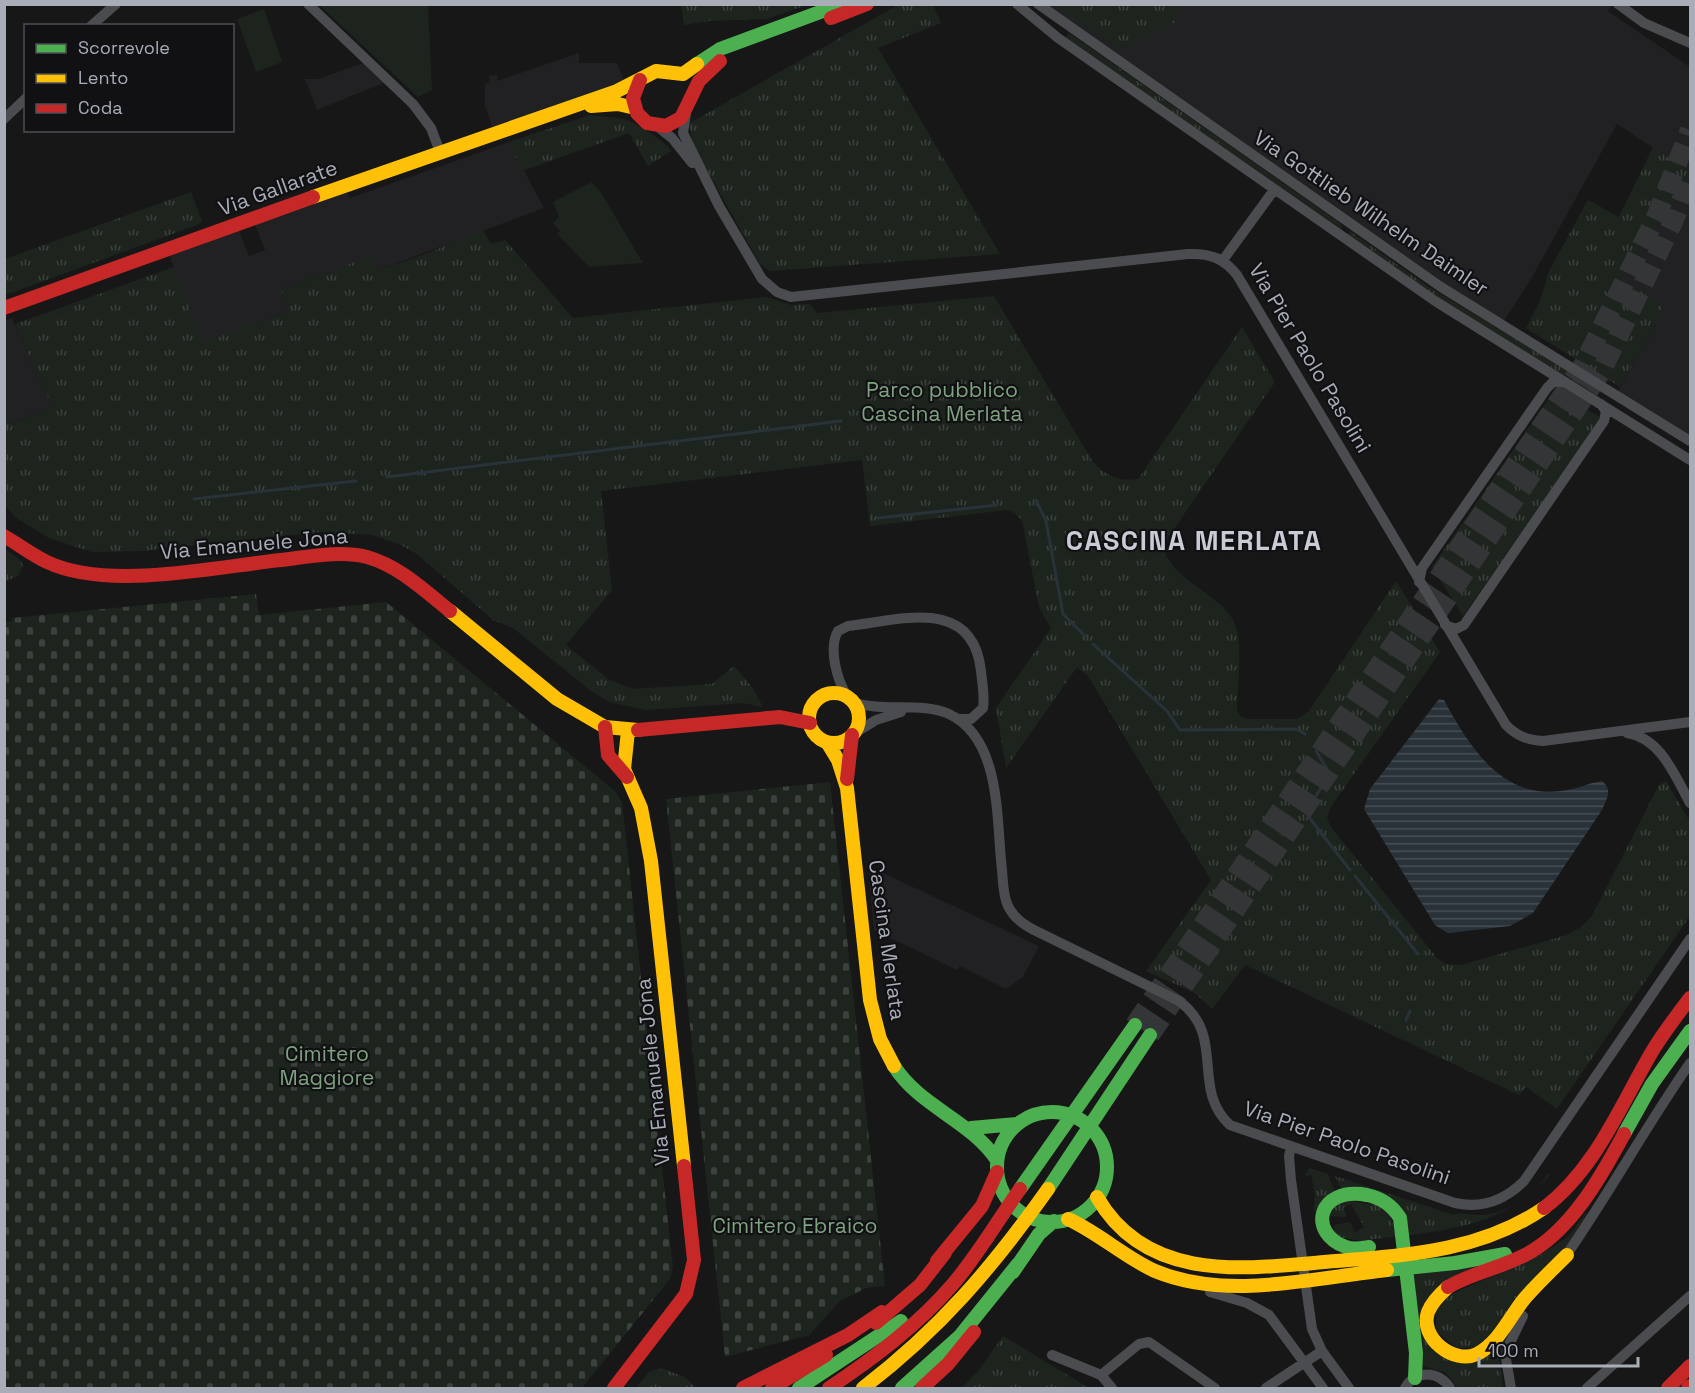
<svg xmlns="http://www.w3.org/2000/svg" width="1695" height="1393" viewBox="0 0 1695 1393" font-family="'Space Grotesk',sans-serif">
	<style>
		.built { fill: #212123 }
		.grass { fill: url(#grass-tufts) }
		.cemetery { fill: url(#cemetery-stones) }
		.garden { fill: #1d241e }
		.water { fill: url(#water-rules) }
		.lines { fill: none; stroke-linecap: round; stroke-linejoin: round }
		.stream { stroke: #2a3239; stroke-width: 3 }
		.highway-tunnel { stroke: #343537; stroke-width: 20; stroke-dasharray: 20 10; stroke-linecap: butt }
		.street { stroke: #4b4c50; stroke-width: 10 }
		.fast { stroke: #4caf50; stroke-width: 14 }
		.slow { stroke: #ffc107; stroke-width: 14 }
		.jam { stroke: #c62828; stroke-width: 14 }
		.labels { text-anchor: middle; stroke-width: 4.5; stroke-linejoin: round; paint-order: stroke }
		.street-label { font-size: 21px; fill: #a8adb8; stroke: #111113 }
		.park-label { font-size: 21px; fill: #7fa381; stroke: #111113 }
		.district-label { font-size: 27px; font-weight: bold; letter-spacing: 1.5px; fill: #c9ccd4; stroke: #111113 }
	</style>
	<defs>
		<pattern id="grass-tufts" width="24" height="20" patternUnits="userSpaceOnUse" patternTransform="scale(1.5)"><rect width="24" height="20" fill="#1d241e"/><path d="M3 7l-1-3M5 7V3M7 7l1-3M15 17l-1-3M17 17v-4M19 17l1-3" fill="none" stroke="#3b413d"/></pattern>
		<pattern id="cemetery-stones" width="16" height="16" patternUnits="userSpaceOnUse" patternTransform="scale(1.5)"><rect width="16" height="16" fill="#1d241e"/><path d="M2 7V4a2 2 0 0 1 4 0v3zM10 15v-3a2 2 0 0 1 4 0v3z" fill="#3b413d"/></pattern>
		<pattern id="water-rules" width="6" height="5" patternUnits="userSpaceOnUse" patternTransform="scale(1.5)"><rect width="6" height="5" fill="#2a3239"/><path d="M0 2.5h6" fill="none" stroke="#464d54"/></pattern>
	</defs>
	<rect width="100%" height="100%" fill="#171717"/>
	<path class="built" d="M 1048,5 L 1612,5 L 1608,11 L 1690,67 L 1690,172 L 1617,124 L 1531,279 L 1504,321 L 1443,283 L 1068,22 Z
		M 579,53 L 579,63 L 617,63 L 625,84 L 494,131 L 485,106 L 485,84 L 489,82 L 489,76 L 497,75 L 497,81 Z
		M 366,62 L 386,82 L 317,110 L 305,79 L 318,79 Z
		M 509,142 L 544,208 L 376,271 L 370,257 L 281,290 L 288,312 L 202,344 L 168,252 L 238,228 L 249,256 L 265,250 L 254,222 L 346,188 L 350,198 Z
		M 1690,178 L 1690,436 L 1617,393 L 1657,322 L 1619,277 Z
		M 12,318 L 52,407 L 10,424 L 5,411 L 4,321 Z
		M 868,866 L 1039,946 L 1023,977 L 1006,989 L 960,966 L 957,970 L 874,930 Z"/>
	<path class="grass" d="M 681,5 L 681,4 L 806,5 L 767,19 L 708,21 L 684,25 Z
		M 898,5 L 933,5 L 941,23 L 878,48 L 1000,254 L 770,271 L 760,264 L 695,149 L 688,124 Z
		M 1055,5 L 1178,4 L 1178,5 L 1176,22 L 1123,51 Z
		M 1069,33 L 1341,224 L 1342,229 L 1065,38 Z
		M 590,115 C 602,117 617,117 629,121 C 637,124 669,144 671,151 L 648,166 L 629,133 L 522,171 L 509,142 Z
		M 1653,147 L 1690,172 L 1690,178 L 1619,277 L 1662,305 L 1657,322 L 1620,387 L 1526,328 L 1540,301 L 1549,271 L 1588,200 L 1619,217 Z
		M 191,192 L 202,222 L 197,225 L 5,295 L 5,259 Z
		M 482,229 L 491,244 L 505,240 L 573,318 L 767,297 L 791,305 L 810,304 L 817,313 L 994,296 L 1093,462 C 1107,476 1118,482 1138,479 L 1242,327 L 1275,382 L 1167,539 L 1164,550 C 1174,583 1227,596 1236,627 C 1243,649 1237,686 1237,710 L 1240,716 L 1247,719 L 1297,719 L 1309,711 L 1396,581 L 1440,652 L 1330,808 L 1327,818 L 1330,826 L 1437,958 L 1445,964 L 1461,965 L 1567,935 L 1581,927 L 1592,916 L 1659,785 L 1666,781 L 1690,822 L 1690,916 L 1557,1109 L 1526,1087 L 1519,1095 L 1245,965 L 1212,1009 L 1195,993 L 1146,971 L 1211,880 L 1088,676 L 1077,667 L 1006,768 L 996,708 L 1051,628 L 1039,607 L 1022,521 L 1015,513 L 1007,510 L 870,526 L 862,460 L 601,491 L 612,590 L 566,645 L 608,679 L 632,689 L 712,684 L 734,666 L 752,687 L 763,707 L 743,703 L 646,710 L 609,702 L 590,690 L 513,628 L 493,620 L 417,554 L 401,545 L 373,535 L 320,532 L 142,551 L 92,552 L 49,538 L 15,517 L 5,505 L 5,411 L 11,424 L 52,407 L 15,324 L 174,267 L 202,343 L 288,312 L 281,290 L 371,256 L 376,271 L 431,252 Z
		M 1350,231 L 1429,287 L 1585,381 L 1582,386 L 1437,297 L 1347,236 Z
		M 1555,390 L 1601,418 L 1463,616 L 1432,567 Z
		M 5,549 L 19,559 L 23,565 L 18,576 L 6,581 Z
		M 1309,1168 L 1328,1174 L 1334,1190 L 1314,1212 L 1315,1194 L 1311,1175 L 1305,1176 Z
		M 1548,1174 L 1550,1175 C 1506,1220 1469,1227 1409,1235 L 1407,1225 L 1340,1187 L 1335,1176 L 1454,1215 C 1462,1211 1473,1216 1482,1215 C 1509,1213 1534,1194 1548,1174 Z
		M 1338,1199 L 1386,1207 L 1398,1236 L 1360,1241 L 1335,1236 L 1334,1225 L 1350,1222 L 1355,1233 L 1364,1227 L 1351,1204 L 1343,1208 L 1347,1217 L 1329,1216 Z
		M 1586,1213 L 1589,1215 L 1567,1247 L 1479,1347 L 1457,1348 L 1436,1331 L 1436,1309 L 1445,1297 L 1540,1255 L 1568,1237 Z
		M 1477,1267 L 1426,1301 L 1444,1357 L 1508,1335 L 1499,1358 L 1503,1388 L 1458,1388 L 1445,1372 L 1421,1366 L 1412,1274 Z
		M 1003,1336 L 1089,1388 L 962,1388 L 979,1370 Z
		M 661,1368 L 685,1377 L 695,1387 L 636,1388 L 649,1372 Z"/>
	<path class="cemetery" d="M 256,594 L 259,615 L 386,602 L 616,792 L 622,803 L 673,1267 L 670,1279 L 582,1388 L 5,1388 L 5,622 L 12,621 L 12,618 Z
		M 830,782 L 885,1286 L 866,1288 L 840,1301 L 809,1335 L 725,1357 L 666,799 Z"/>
	<path class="garden" d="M 319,5 L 428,5 L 432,90 L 418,97 Z
		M 264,9 L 282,62 L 256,72 L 237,19 Z
		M 592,182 L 600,191 L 643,263 L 589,267 L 557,234 L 560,231 L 553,223 L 559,217 L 553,202 Z"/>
	<path class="water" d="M 1439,699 L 1444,700 C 1469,746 1501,799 1561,791 C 1575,790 1588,783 1602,781 C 1613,790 1607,798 1602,810 L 1533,913 L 1510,926 L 1448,933 L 1435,925 L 1364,809 L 1370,789 Z"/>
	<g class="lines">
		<path class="stream" d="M 387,477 L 841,421
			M 194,499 L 356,481
			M 1036,500 L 1046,521 L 1063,614 L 1085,636
			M 878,518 L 997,505
			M 1093,644 L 1167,711 L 1180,730 L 1296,729 L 1305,734
			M 1316,751 L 1327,769 L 1328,778 L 1309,806 L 1308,816 L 1350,870
			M 1355,876 L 1418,954
			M 1406,1020 L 1410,1011"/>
		<path class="highway-tunnel" d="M 1135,1025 L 1584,364 L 1657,215 L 1690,130
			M 1150,1035 L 1601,372 L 1673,222 L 1690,178"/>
		<path class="street" d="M 308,4 L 413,104 L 431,128 L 440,152
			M 1017,4 L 1058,38 L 1435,301 L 1690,460
			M 1038,4 L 1441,287 L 1690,441
			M 1618,4 L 1644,23 L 1690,43
			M 91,26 L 116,4
			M 686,114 L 683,133 L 719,206 L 762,279 L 777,292 L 791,297 L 1188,254 C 1209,253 1224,258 1237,275 L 1506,725 C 1517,736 1527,740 1543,741 L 1690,722
			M 4,119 L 26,98
			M 657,126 L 672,138 L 692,163
			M 1223,260 L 1274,190
			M 1419,582 L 1422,568 L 1547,388 L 1553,382 L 1565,382
			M 1445,625 L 1456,629 L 1464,625 L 1604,421 L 1606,411 L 1601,404
			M 847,696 C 837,680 828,648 838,631 L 848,626 C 900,620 973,596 981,671 C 982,682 985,696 983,708 L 971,719 L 957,719
			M 855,703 C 886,712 922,702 949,714 C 1002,739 996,820 1002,870 C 1003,882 1003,896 1008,906 C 1014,918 1023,924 1034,930 L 1179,1001 C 1227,1036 1190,1089 1230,1125 L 1455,1203 C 1482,1209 1504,1201 1524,1181 L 1690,939
			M 855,733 L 876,720 L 901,712
			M 1627,733 C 1661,738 1675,776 1690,803
			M 1291,1148 L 1289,1156 L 1291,1180 L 1312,1329 L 1322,1351 L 1349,1388
			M 1565,1257 C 1609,1194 1646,1126 1690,1063
			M 1210,1292 L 1247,1303 L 1269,1315 L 1323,1388
			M 1052,1355 L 1101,1375 L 1112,1388
			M 1101,1375 L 1139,1344 L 1149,1342 L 1215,1388
			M 1266,1388 L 1322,1351
			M 1405,1388 C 1416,1369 1439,1371 1450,1388
			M 1511,1388 L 1506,1359 L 1507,1349 L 1523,1316
			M 1587,1388 L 1690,1296"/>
		<path class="fast" d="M 697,64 L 720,49 L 842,4
			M 894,1066 C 920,1107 970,1120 997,1160
			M997 1167a55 55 0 1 1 110 0a55 55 0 1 1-110 0Z
			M 971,1128 L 1017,1124
			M 1624,1134 L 1652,1084 L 1690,1031
			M 1020,1189 L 1135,1025
			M 1048,1189 L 1150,1035
			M 1369,1247 C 1362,1248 1353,1250 1346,1247 C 1308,1234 1316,1186 1367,1195 C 1382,1198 1392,1205 1400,1218 L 1416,1353 L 1415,1378
			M 1387,1270 L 1455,1263 L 1505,1254
			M 1013,1272 L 1039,1234 L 1054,1221
			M 799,1388 L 901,1321
			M 902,1388 L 960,1336 L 1018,1264"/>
		<path class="slow" d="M 591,106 L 618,104 L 635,108
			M 313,197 L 617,91 L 656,71 L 683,74 L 697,64
			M 450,611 L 557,699 L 605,727 L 638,730
			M809 718a25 25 0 1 1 50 0a25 25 0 1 1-50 0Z
			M 628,731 L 624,769 L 641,808 L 651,861 L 684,1166
			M 827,742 L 838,760 L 847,788 L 870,1000 L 880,1039 L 894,1066
			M 1097,1197 C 1148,1286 1251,1268 1336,1261 C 1410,1255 1481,1251 1544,1208
			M 1068,1219 C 1099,1233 1124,1257 1155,1271 C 1227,1301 1312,1278 1387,1270
			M 1448,1287 C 1440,1294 1432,1302 1428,1312 C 1419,1338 1454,1365 1477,1354 C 1499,1343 1510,1316 1525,1298 C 1538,1283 1553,1269 1567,1255
			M 863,1388 C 940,1329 992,1268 1048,1189"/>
		<path class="jam" d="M 831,18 L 867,4
			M 640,80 L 633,98 L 637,113 L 647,123 L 666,126 L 681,118 L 699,81 L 720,61
			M 4,308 L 313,197
			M 4,536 C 18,544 32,555 47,562 C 108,591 214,567 281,560 C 307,557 340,550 367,557 C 399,566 424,590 450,611
			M 605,727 L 608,755 L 627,777
			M 638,730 L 780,717 L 810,723
			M 847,779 L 852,735
			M 1544,1208 C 1596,1169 1621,1104 1653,1050 C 1664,1032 1677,1015 1690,998
			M 937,1261 L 982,1206 L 997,1172
			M 1448,1287 C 1472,1273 1500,1268 1525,1255 C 1570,1232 1601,1177 1624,1134
			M 876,1323 L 920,1285 L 945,1253
			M 614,1388 L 686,1294 L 694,1260 L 684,1166
			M 743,1388 L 848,1335 L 882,1312
			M 772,1388 L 826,1355
			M 829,1388 C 874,1358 918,1325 953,1284 C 978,1255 998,1220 1020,1189
			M 922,1388 L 948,1364 L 974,1332
			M 1668,1388 L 1690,1366
			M 1688,1388 L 1690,1386"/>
	</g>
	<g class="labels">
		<g class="street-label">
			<text transform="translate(278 188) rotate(-20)" y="7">Via Gallarate</text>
			<text transform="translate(1371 213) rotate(34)" y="7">Via Gottlieb Wilhelm Daimler</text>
			<text transform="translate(1310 358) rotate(59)" y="7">Via Pier Paolo Pasolini</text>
			<text transform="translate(254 544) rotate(-5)" y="7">Via Emanuele Jona</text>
			<text transform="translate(887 940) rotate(82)" y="7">Cascina Merlata</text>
			<text transform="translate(653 1072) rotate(-96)" y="7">Via Emanuele Jona</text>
			<text transform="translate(1347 1143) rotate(19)" y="7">Via Pier Paolo Pasolini</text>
		</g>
		<g class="park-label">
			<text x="942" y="397">Parco pubblico<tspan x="942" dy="24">Cascina Merlata</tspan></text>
			<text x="327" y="1061">Cimitero<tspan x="327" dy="24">Maggiore</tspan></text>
			<text x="795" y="1233">Cimitero Ebraico</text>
		</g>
		<g class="district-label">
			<text x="1194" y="550">CASCINA MERLATA</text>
		</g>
	</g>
	<rect width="1695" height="1393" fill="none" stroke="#a8adb8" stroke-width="12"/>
	<rect x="24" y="24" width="210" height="108" fill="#111113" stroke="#4d4f55" stroke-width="1.5"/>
	<rect x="36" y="44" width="30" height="9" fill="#4caf50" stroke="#4d4f55" stroke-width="1.5"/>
	<text x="78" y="54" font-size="18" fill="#a8adb8">Scorrevole</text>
	<rect x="36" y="74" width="30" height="9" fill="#ffc107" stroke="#4d4f55" stroke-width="1.5"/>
	<text x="78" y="84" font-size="18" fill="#a8adb8">Lento</text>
	<rect x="36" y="104" width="30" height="9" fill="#c62828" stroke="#4d4f55" stroke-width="1.5"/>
	<text x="78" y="114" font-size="18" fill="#a8adb8">Coda</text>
	<path d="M1479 1357v9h159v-9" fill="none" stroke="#a8adb8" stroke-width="3"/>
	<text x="1488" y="1357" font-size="18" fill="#a8adb8" stroke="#111113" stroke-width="4.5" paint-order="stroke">100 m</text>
</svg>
